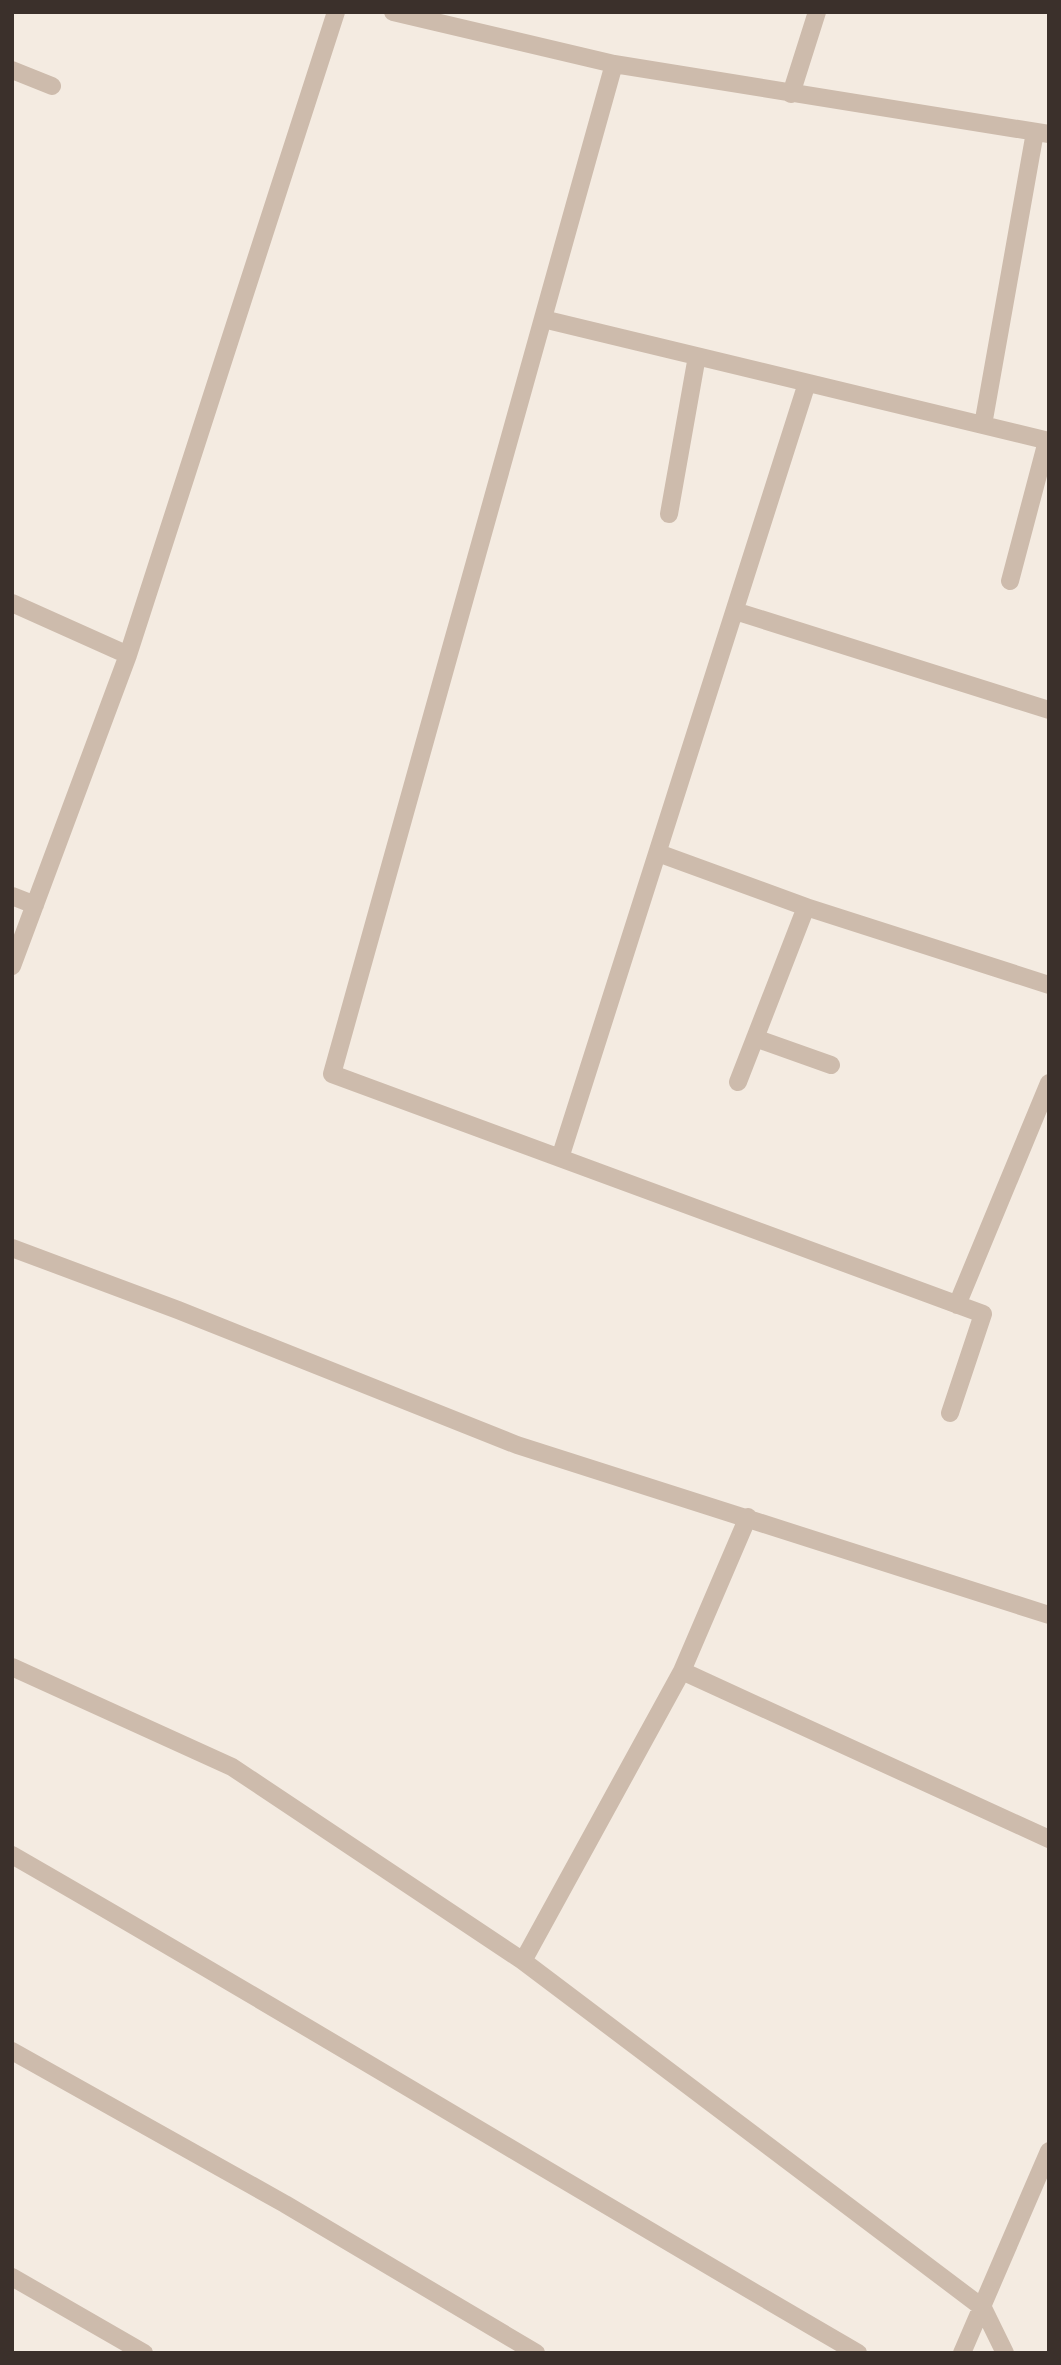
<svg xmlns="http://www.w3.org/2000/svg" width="1061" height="2365" viewBox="0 0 1061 2365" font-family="'Noto Sans',sans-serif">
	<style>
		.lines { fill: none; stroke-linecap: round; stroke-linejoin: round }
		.minor { stroke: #cdbbac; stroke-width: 18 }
	</style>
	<rect width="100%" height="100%" fill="#f4ebe1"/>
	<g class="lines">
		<path class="minor" d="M 393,12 L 614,64 L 1049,134
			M 614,64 L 332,1074 L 983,1314 L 950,1413
			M 12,70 L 52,86
			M 791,94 L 817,12
			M 543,319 L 1049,441
			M 983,425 L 1035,132
			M 669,514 L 697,356
			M 1010,581 L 1047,441
			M 12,603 L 128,655
			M 735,611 L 1049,710
			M 658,853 L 806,907 L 1049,985
			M 12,896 L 35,905
			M 12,966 L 128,655 L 336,12
			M 755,1038 L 831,1065
			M 738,1082 L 806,907
			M 560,1158 L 807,383
			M 12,1248 L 178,1310 L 517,1445 L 1049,1615
			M 957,1305 L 1049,1083
			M 12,1667 L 232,1767 L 523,1961 L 983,2308 L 1005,2353
			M 682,1671 L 1049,1839
			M 12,1855 C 296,2018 575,2189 858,2353
			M 523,1961 L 682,1671 L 748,1517
			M 12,2051 L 285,2204 L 536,2353
			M 12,2277 L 144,2353
			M 962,2353 L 1049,2151"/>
	</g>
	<rect width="1061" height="2365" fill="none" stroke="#3b302b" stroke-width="28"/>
</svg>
